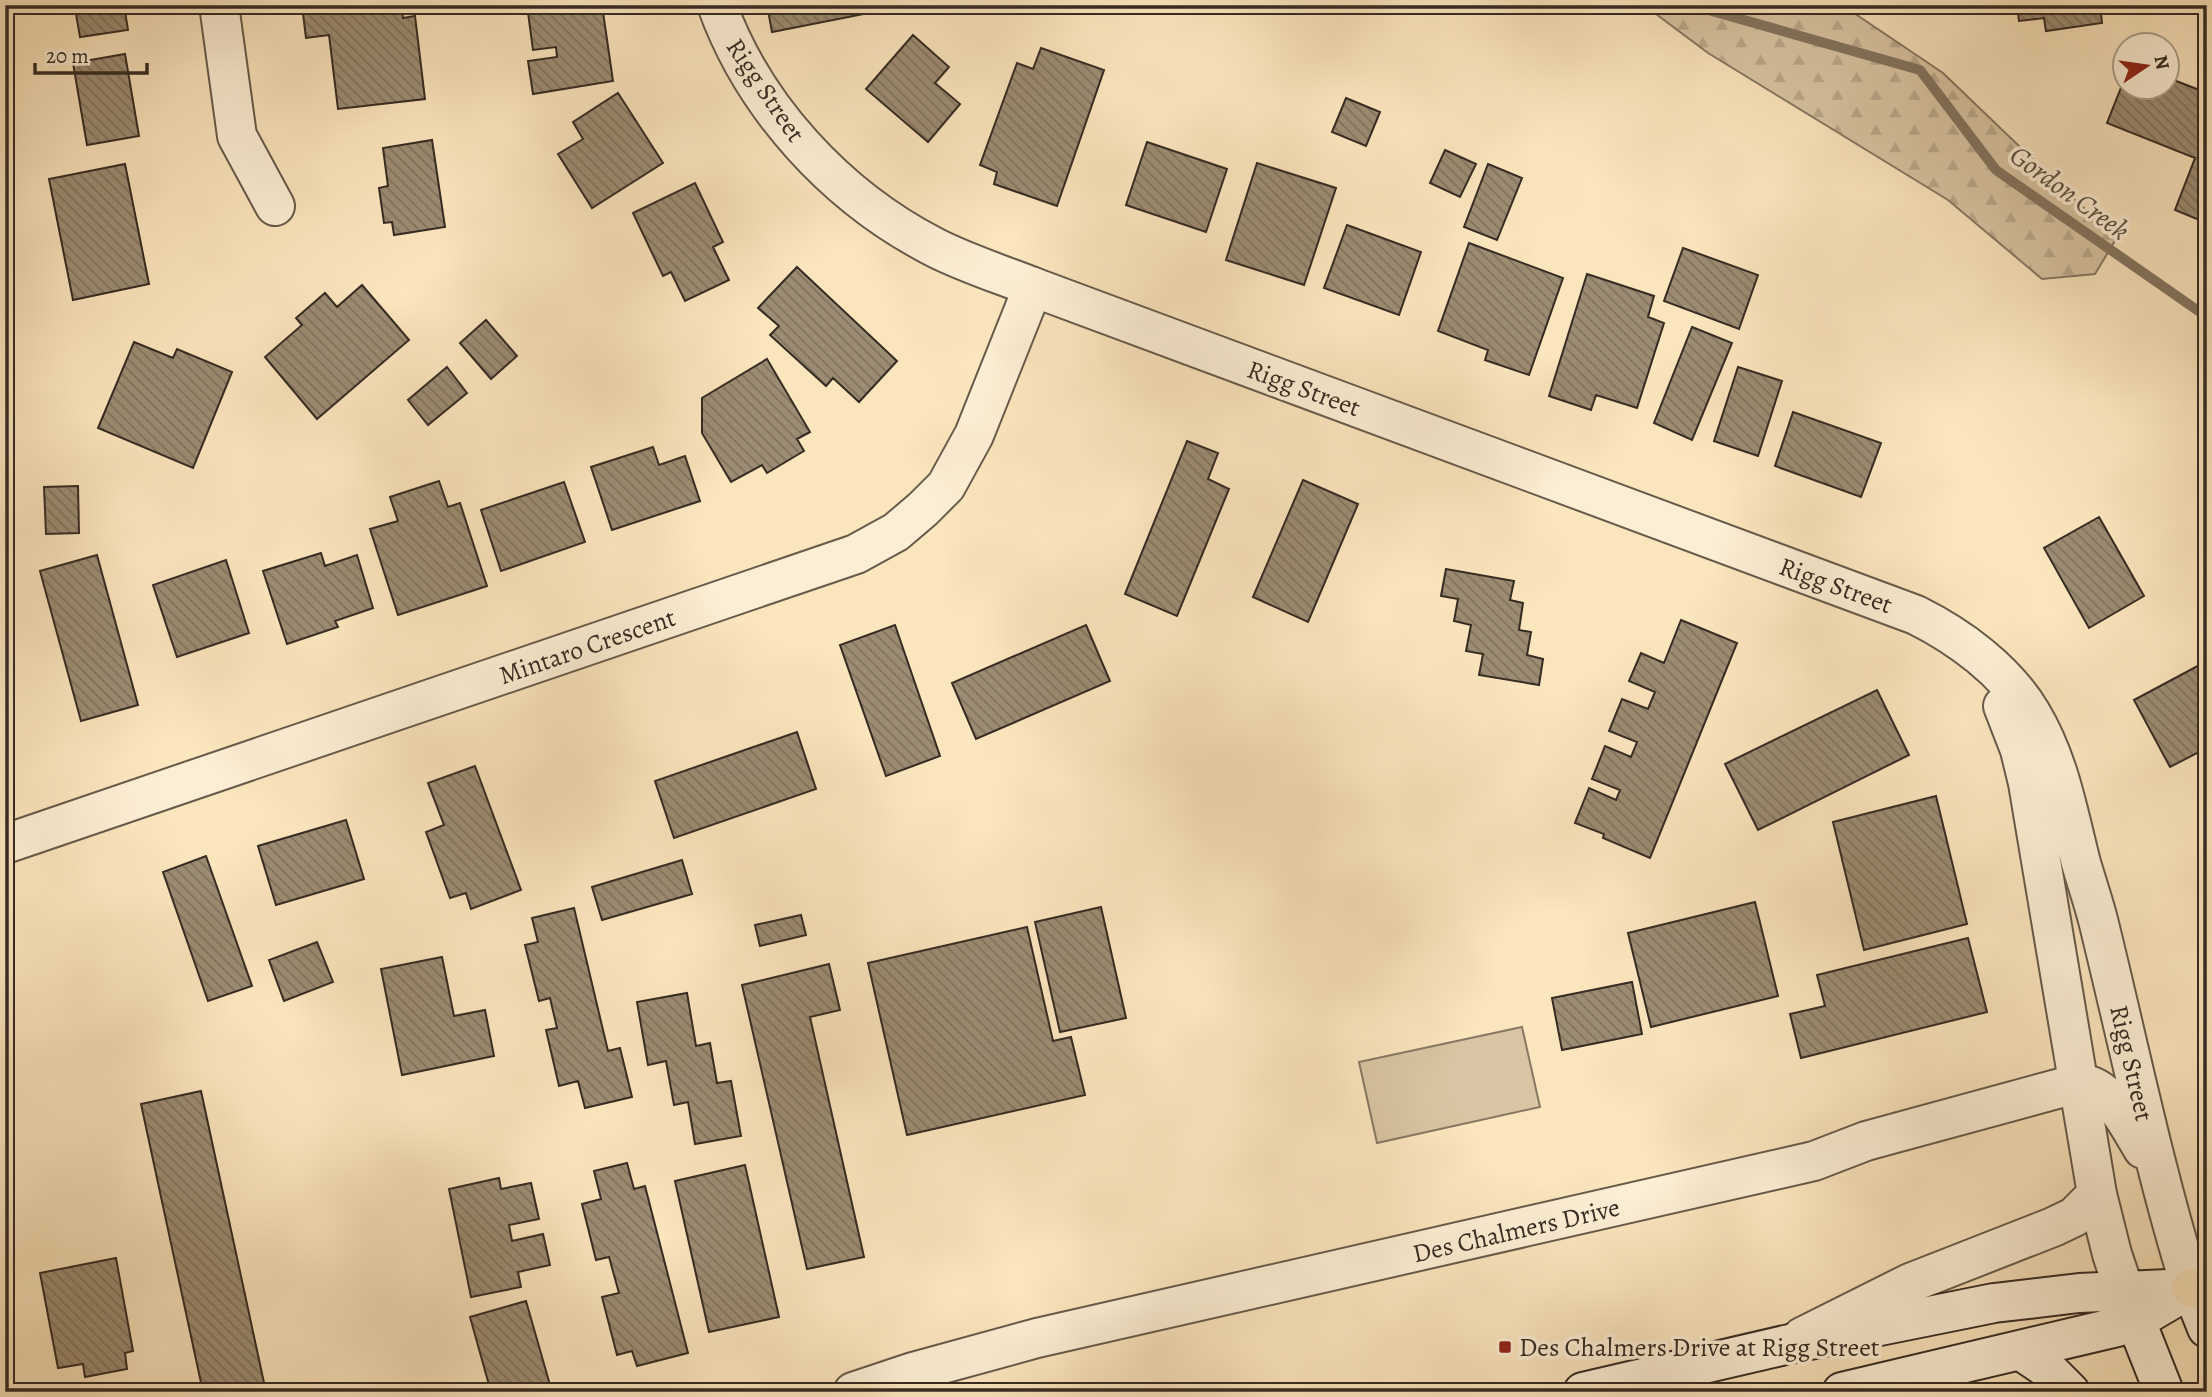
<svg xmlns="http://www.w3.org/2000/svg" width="2212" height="1397" viewBox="0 0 2212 1397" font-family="Alegreya,serif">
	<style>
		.green { fill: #d9c5a3; stroke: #877863; stroke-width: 2 }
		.forest { fill: url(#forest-firs); stroke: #877863; stroke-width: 2 }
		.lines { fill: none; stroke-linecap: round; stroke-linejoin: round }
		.stream { stroke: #847560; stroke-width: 10 }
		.building { fill: url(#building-back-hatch); stroke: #352b23; stroke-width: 2 }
		.minor-casing { stroke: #665a4a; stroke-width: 42 }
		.tertiary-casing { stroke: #665a4a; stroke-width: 42 }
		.secondary-casing { stroke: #352b23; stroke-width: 42 }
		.motorway-casing { stroke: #352b23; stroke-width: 42 }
		.minor { stroke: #fceed4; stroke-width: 38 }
		.tertiary { stroke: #fceed4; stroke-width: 38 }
		.secondary { stroke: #fceed4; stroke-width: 38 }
		.motorway { stroke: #fbe5bd; stroke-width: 38 }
		.poi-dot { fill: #8f2418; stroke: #fceed4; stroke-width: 2.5 }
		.labels { text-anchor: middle; stroke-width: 7; stroke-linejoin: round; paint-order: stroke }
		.street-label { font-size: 26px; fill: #352b23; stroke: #fceed4 }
		.poi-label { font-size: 26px; fill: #352b23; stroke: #fceed4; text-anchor: start }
		.water-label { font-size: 28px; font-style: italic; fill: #5c5042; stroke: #fceed4 }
	</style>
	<defs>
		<pattern id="forest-firs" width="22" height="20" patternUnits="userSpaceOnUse" patternTransform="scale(1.75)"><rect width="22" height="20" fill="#d9c5a3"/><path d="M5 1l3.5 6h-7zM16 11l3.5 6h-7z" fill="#bba98c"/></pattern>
		<pattern id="building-back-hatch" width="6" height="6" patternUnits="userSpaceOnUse" patternTransform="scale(1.75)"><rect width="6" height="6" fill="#9c8c73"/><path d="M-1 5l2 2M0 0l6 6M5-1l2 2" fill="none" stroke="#80735e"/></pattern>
	</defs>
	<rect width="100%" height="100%" fill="#fbe5bd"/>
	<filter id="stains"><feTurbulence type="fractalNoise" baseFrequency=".00286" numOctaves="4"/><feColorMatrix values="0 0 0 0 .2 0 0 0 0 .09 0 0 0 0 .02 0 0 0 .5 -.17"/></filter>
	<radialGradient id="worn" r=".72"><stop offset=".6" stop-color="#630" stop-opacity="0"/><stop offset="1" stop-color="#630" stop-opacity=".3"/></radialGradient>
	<path class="green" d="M 1522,1027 L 1540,1107 L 1377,1143 L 1359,1062 Z"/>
	<path class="forest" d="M 1644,5 L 1842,5 L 1943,73 L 2116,239 L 2095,274 L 2042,279 L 1948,200 L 1708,53 Z"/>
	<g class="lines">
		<path class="stream" d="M 1691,5 L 1920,70 L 1996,170 L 2207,317"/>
	</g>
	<path class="building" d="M 51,5 L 124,5 L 128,30 L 80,37 L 75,8 L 52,11 Z
		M 302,5 L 401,5 L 403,18 L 415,16 L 425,99 L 338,109 L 329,35 L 306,38 Z
		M 527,5 L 602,5 L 613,81 L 533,94 L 528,61 L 557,57 L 556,47 L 533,50 Z
		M 767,5 L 893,5 L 894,8 L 772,32 Z
		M 2017,5 L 2100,5 L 2102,23 L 2046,31 L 2044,18 L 2019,21 Z
		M 913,35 L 949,67 L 935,83 L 960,104 L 928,142 L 866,89 Z
		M 1041,48 L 1104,70 L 1057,206 L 994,184 L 997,172 L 980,165 L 1017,63 L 1033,69 Z
		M 125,54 L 139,136 L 87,145 L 73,63 Z
		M 2166,77 L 2207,93 L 2207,215 L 2204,222 L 2175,210 L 2195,158 L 2107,123 L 2124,80 L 2124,88 L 2166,88 Z
		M 618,93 L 663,163 L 592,208 L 558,154 L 583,139 L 573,122 Z
		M 1346,98 L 1380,112 L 1366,146 L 1332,132 Z
		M 432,140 L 445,227 L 394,235 L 392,222 L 384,223 L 379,188 L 388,186 L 383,148 Z
		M 1147,142 L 1227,169 L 1206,232 L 1126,205 Z
		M 1445,150 L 1476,164 L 1460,197 L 1430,183 Z
		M 1257,163 L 1336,188 L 1304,285 L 1226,260 Z
		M 125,164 L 149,284 L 73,300 L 49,179 Z
		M 1488,164 L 1522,178 L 1497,240 L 1464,227 Z
		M 695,183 L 723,242 L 713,247 L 729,280 L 685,301 L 671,272 L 663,276 L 633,213 Z
		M 1347,225 L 1421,252 L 1399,315 L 1324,288 Z
		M 1469,243 L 1563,278 L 1529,375 L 1485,360 L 1488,350 L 1438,331 Z
		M 1683,248 L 1758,275 L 1739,329 L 1664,301 Z
		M 797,267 L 897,361 L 859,402 L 833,378 L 826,386 L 770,335 L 779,326 L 758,308 Z
		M 1587,274 L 1654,296 L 1648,317 L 1664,323 L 1637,408 L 1596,395 L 1591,410 L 1549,396 Z
		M 362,285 L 409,340 L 317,419 L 265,357 L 302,325 L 296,318 L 325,293 L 337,307 Z
		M 486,320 L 517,356 L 491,379 L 460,343 Z
		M 1692,327 L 1732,343 L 1692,440 L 1654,423 Z
		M 134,342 L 173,358 L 177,349 L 232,372 L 193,468 L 98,428 Z
		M 767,359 L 810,432 L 797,439 L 804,451 L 767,473 L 762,465 L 731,482 L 702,433 L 702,398 Z
		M 447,367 L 467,393 L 428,425 L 408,400 Z
		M 1738,367 L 1782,381 L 1758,456 L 1714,441 Z
		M 1793,412 L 1881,443 L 1861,497 L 1775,466 Z
		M 1187,441 L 1218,453 L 1208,479 L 1229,489 L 1177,616 L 1125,594 Z
		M 653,447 L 659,465 L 685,456 L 700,501 L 612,530 L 591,467 Z
		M 5,463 L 12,503 L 5,505 Z
		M 1303,480 L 1358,504 L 1308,622 L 1253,597 Z
		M 439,481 L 448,507 L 460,503 L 487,586 L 398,615 L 370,529 L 398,521 L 390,497 Z
		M 564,482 L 585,542 L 501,571 L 481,510 Z
		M 78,486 L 79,533 L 46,534 L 44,487 Z
		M 2099,517 L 2144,596 L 2089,628 L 2044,548 Z
		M 321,553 L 325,566 L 357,555 L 373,608 L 335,621 L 338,627 L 287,644 L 263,571 Z
		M 97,555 L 138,705 L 81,721 L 40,571 Z
		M 226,560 L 249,633 L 177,657 L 153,585 Z
		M 1446,569 L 1514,581 L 1510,600 L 1523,603 L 1519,630 L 1531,632 L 1527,655 L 1543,659 L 1539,685 L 1479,675 L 1483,654 L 1466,651 L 1471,625 L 1454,621 L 1458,599 L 1441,596 Z
		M 1681,620 L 1737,643 L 1650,858 L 1603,838 L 1604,834 L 1575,823 L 1589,788 L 1616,800 L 1620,790 L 1592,779 L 1605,746 L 1631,757 L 1637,742 L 1609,731 L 1622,699 L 1648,709 L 1655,692 L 1629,681 L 1641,653 L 1664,663 Z
		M 895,625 L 940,756 L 886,776 L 840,645 Z
		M 1086,625 L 1110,681 L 976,739 L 952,683 Z
		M 2207,661 L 2207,748 L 2170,767 L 2134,700 Z
		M 1877,690 L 1909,755 L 1758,830 L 1725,764 Z
		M 5,727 L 10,763 L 5,763 Z
		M 797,732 L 816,789 L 674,838 L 655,781 Z
		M 475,766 L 521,890 L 471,909 L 466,893 L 450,898 L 426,832 L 444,825 L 428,783 Z
		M 1936,796 L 1967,924 L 1864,950 L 1833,822 Z
		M 346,820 L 364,879 L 276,905 L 258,846 Z
		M 206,856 L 252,986 L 208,1001 L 163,872 Z
		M 682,860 L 692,894 L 602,920 L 592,887 Z
		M 1755,902 L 1778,996 L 1651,1027 L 1628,933 Z
		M 1101,907 L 1126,1018 L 1060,1032 L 1035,922 Z
		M 574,908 L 608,1051 L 620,1048 L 632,1097 L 585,1108 L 578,1081 L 559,1086 L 546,1030 L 557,1028 L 550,998 L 539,1001 L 525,945 L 538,942 L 532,918 Z
		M 801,915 L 806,935 L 760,946 L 755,925 Z
		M 1027,927 L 1053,1041 L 1071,1037 L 1085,1095 L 907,1135 L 868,963 Z
		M 1968,938 L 1987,1012 L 1801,1058 L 1790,1014 L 1825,1006 L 1817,975 Z
		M 317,942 L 333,982 L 284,1001 L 269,960 Z
		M 442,957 L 454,1016 L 485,1010 L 494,1056 L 402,1075 L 381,969 Z
		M 829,964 L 840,1010 L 810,1017 L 864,1257 L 807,1269 L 742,985 Z
		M 1632,982 L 1642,1034 L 1562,1050 L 1552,998 Z
		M 687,993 L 696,1046 L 710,1043 L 717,1083 L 731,1081 L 741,1136 L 695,1144 L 688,1102 L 674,1105 L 666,1061 L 648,1065 L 637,1002 Z
		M 201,1091 L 266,1392 L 203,1392 L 141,1104 Z
		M 627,1163 L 634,1189 L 645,1186 L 688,1353 L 637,1366 L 632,1351 L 617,1355 L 602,1297 L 619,1293 L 609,1257 L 596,1260 L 582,1204 L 601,1199 L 594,1171 Z
		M 745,1165 L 779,1317 L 709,1332 L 675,1181 Z
		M 499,1178 L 501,1189 L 531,1183 L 539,1219 L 509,1225 L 512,1241 L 543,1234 L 550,1265 L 518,1272 L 521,1287 L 471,1297 L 449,1189 Z
		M 116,1258 L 133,1351 L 125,1353 L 127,1369 L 85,1377 L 83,1364 L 58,1368 L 40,1273 Z
		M 526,1301 L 552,1392 L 491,1392 L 470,1317 Z"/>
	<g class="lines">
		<defs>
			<path id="minor" d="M 219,5 L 237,136 L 275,206
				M 5,844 L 856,554 L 896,532 L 923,509 L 946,486 L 974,435 L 1033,287
				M 853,1392 L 913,1372 L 1037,1338 L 1814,1161 L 1866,1141 L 2079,1083"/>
			<path id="tertiary" d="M 717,5 C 754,108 837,197 934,247 C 965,263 1000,274 1033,287 L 1916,615 C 1960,637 2005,670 2031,713 C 2059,759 2068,812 2081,863 C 2087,884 2094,903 2099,924 C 2129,1046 2154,1169 2191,1288
				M 2003,706 L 2020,750 L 2028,783 L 2097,1194 L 2112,1254 L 2124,1290
				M 2079,1083 C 2111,1086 2128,1125 2143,1149
				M 1802,1337 L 1910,1283 L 2053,1227 L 2074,1217 L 2097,1194"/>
			<path id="secondary" d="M 2191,1288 L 2207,1328
				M 2126,1296 L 2164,1392
				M 2020,1350 L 2045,1367 L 2070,1392
				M 1583,1392 L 1785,1345 L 1994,1303 L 2079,1293 L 2191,1288
				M 1842,1392 L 2117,1327 L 2135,1321 L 2186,1291"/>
			<path id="motorway" d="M 2191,1288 L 2207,1290"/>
		</defs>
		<use href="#minor" class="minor-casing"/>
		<use href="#tertiary" class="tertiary-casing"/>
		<use href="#secondary" class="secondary-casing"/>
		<use href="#motorway" class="motorway-casing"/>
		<use href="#minor" class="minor"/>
		<use href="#tertiary" class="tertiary"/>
		<use href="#secondary" class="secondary"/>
		<use href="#motorway" class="motorway"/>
	</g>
	<rect class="poi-dot" x="1498" y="1340" width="14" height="14" rx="3.5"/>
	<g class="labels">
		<g class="street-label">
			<text transform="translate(766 90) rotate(56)" y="9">Rigg Street</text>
			<text transform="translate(1304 388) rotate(20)" y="9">Rigg Street</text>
			<text transform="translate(1836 585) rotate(20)" y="9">Rigg Street</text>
			<text transform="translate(587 646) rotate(-19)" y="9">Mintaro Crescent</text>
			<text transform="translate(2132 1063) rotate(77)" y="9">Rigg Street</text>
			<text transform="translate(1516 1230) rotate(-13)" y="9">Des Chalmers Drive</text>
		</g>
		<g class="poi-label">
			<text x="1519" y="1356">Des Chalmers Drive at Rigg Street</text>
		</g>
		<g class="water-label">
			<text transform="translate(2070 192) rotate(36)" y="10">Gordon Creek</text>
		</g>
	</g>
	<rect width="2212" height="1397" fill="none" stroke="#fbe5bd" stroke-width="28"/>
	<rect x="7" y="7" width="2198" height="1383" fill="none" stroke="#352b23" stroke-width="3.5"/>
	<rect x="14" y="14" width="2184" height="1369" fill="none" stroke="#352b23" stroke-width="2"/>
	<g transform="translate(2146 66) rotate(77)"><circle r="33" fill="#fceed4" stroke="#aca08d" stroke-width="2"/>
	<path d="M0-5L12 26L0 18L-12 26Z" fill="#8f2418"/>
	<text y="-10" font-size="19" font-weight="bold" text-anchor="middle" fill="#352b23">N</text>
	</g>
	<path d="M35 63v10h112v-10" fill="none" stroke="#352b23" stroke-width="3.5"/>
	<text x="46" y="63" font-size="21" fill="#352b23" stroke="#fceed4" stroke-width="5" paint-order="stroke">20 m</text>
	<rect width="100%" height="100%" filter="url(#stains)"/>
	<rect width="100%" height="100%" fill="url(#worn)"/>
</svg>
